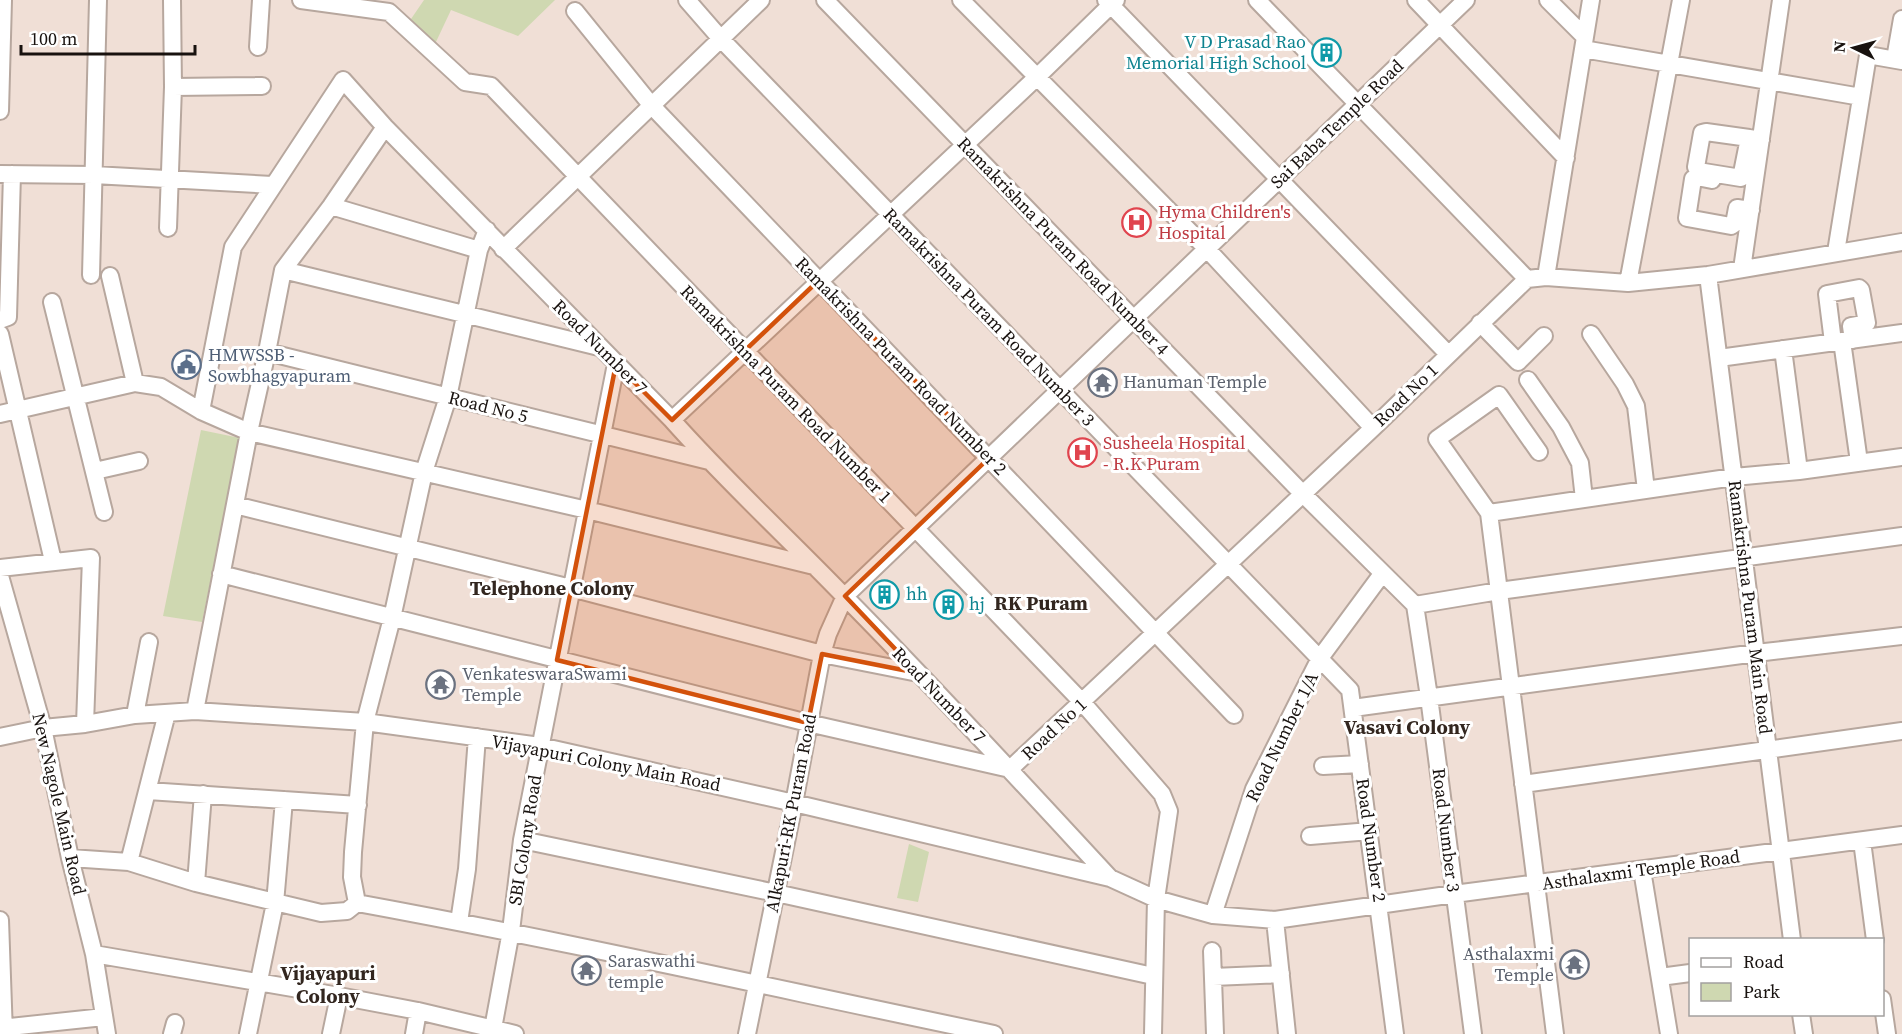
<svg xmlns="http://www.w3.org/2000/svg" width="1902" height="1034" viewBox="0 0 1902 1034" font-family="'Source Serif 4',serif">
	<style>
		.green { fill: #cfd8b1 }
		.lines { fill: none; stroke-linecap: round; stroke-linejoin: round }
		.minor-casing { stroke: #b7a79e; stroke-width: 20 }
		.minor { stroke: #fff; stroke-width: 16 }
		.marked { fill: #d3520c; fill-opacity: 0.2; stroke: #d3520c; stroke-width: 4.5; stroke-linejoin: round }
		.labels { text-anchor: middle; stroke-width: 6; stroke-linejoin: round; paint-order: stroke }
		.culture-label { font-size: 18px; fill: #0d838f; stroke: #fff; text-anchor: start }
		.street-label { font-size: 18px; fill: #18120f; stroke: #fff }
		.health-label { font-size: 18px; fill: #be3a42; stroke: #fff; text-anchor: start }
		.service-label { font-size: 18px; fill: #4e5e75; stroke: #fff; text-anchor: start }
		.worship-label { font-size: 18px; fill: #5b616d; stroke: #fff; text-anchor: start }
		.neighbourhood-label { font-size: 20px; font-weight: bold; fill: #32261f; stroke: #fff }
	</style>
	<rect width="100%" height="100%" fill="#f0dfd6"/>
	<path class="green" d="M 424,0 L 555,0 L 518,36 L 451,10 L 435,44 L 411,19 Z
		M 201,430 L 240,438 L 202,622 L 163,616 Z
		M 909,844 L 929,852 L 918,902 L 897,898 Z"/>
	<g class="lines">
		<defs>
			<path id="minor" d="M 301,0 L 389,12 L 465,82 L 491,86 L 1082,702 L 1162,794 L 1169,811 L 1156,899 L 1153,1034
				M 687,0 L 721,39 L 890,214 L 1350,690 L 1395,1034
				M 825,0 L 1302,493 L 1415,605 L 1429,697 L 1473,1034
				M 961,0 L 1207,249 L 1373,428
				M 1106,0 L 1448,354
				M 1257,0 L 1527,279
				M 1416,0 L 1566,158
				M 1548,0 L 1585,37
				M 575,11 L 652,106 L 1234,715
				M 258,47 L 261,0
				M 1583,49 L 1861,97
				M 1895,59 L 1902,19
				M 173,87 L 262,86
				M 0,111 L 3,0
				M 1749,138 L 1741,178 L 1698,171 L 1696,167 L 1702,133 L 1706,132 L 1749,138 L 1761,140
				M 0,174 L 94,175 L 272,185
				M 1712,180 L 1697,177 L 1693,179 L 1687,218 L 1731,226 L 1734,224 L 1737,208 L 1751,210
				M 331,206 L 479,250
				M 168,228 L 173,87 L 172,0
				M 503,249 L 761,0
				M 1836,252 L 1868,55 L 1902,61
				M 1742,269 L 1781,0
				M 283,270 L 599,347
				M 91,275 L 98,0
				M 1708,275 L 1792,940
				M 110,276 L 135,383
				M 1546,277 L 1591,0
				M 1628,283 L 1681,0
				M 52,302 L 104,512
				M 0,320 L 8,317 L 12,174
				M 1480,323 L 1518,362 L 1544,336
				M 0,334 L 53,561
				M 1591,334 L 1625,384 L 1636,406 L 1646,490
				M 1842,341 L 1859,462
				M 1833,342 L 1827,294 L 1859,288 L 1861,290 L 1867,323 L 1851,326 L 1853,340
				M 1783,349 L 1799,471
				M 267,352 L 709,461
				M 1719,358 L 1902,333
				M 1528,380 L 1561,427 L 1580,463 L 1584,499
				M 201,411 L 233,247 L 343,80 L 385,127 L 672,420 C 727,482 787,537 844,596 C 935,688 1022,783 1110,878
				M 0,414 L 135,383 L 161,387 L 201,411 L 249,432 L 587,510 L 814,566
				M 672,420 L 1037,77 L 1116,0
				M 1539,452 L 1499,395 L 1437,439 L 1489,513 L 1555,1034
				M 95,471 L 139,461
				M 235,505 L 571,588 L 822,654 L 918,673
				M 1489,513 L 1734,477 L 1799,471 L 1902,457
				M 0,568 L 91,558 L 85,724
				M 221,574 L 808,723 L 1010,769 L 1373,428 L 1527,279 L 1546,277 L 1628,283 L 1708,275 L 1902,242
				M 0,576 L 43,728 L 70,858 L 94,954 L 107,1034
				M 1415,605 L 1499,591 L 1902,536
				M 1353,708 L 1756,653 L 1902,636
				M 195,711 L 249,432 L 267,352 L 283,270 L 331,206 L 385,127
				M 135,715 L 149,642
				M 0,737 L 43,728 L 85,724 L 135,715 L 195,711 L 365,722 L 540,746 L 794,803 L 1110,878 L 1156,899 L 1213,915 L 1275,920 L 1454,894 L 1902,835
				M 1323,766 L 1360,764
				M 1523,784 L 1902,731
				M 148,791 L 358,805
				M 1310,836 L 1370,831
				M 522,840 L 776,893 L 1153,976
				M 1862,841 L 1875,940
				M 70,858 L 129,862 L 196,883 L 321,913 L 347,911 L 357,903 L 352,877 L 353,852 L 365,722 L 392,618 L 424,472 L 448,397 L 479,250 L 487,230
				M 129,862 L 167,713
				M 1642,870 L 1669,1034
				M 196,883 L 203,794
				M 357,903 C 570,942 782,990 994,1034
				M 1213,915 L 1254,789 L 1320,658 L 1382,574
				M 0,920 L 4,1034
				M 1275,920 L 1287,1034
				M 459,922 L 467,869 L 477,737
				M 1212,951 L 1215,1034
				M 94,954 L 339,996 L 418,1011 L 515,1034
				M 1213,977 L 1281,974
				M 1660,977 L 1690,973
				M 1882,999 L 1887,1034
				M 1801,1014 L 1804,1034
				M 0,1028 L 104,1017
				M 172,1034 L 175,1023
				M 248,1034 L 275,903 L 284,800
				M 331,1034 L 339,996
				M 414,1034 L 418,1011
				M 492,1034 L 511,931 L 522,840 L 616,364
				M 747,1034 L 794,803 L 822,654 L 828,634 L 845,596 L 1466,0"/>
		</defs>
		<use href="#minor" class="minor-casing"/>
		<use href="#minor" class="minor"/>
	</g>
	<path class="marked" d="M 819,280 L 989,458 L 845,596 L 918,673 L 822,654 L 808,723 L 557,660 L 616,364 L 672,420 Z"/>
	<defs>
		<symbol id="building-ring" viewBox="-11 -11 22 22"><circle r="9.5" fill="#fff" stroke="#0f9aa8" stroke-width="1.5"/><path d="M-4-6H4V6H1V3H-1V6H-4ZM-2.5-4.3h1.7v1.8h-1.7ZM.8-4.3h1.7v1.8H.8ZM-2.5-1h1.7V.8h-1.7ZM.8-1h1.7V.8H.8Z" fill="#0f9aa8"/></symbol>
		<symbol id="hospital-ring" viewBox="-11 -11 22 22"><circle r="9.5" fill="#fff" stroke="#e0444e" stroke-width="1.5"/><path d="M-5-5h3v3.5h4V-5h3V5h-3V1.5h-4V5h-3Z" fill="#e0444e"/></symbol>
		<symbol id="civic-ring" viewBox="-11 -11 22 22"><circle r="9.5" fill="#fff" stroke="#5c6f8a" stroke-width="1.5"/><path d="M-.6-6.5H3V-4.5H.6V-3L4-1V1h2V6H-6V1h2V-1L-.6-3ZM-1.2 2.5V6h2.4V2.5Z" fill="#5c6f8a"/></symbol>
		<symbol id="temple-ring" viewBox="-11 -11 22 22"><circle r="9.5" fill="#fff" stroke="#6b7280" stroke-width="1.5"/><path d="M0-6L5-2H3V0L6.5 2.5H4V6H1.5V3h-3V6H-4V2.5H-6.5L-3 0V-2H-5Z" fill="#6b7280"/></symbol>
	</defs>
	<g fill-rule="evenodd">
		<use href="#building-ring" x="1310" y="36" width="33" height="33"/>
		<use href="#hospital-ring" x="1120" y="206" width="33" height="33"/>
		<use href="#civic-ring" x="170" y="348" width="33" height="33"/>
		<use href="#temple-ring" x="1086" y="366" width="33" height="33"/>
		<use href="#hospital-ring" x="1066" y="436" width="33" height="33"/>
		<use href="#building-ring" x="868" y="578" width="33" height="33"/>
		<use href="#building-ring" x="932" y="588" width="33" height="33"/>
		<use href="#temple-ring" x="424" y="668" width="33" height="33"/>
		<use href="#temple-ring" x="1558" y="948" width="33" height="33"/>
		<use href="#temple-ring" x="570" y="954" width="33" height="33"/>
	</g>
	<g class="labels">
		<g class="culture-label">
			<text x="1306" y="48" text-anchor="end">V D Prasad Rao<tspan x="1306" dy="21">Memorial High School</tspan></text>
			<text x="906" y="600">hh</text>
			<text x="969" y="610">hj</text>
		</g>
		<g class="street-label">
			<text transform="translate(1337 124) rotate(-44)" y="6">Sai Baba Temple Road</text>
			<text transform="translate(1063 246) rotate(46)" y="6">Ramakrishna Puram Road Number 4</text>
			<text transform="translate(989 317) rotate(46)" y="6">Ramakrishna Puram Road Number 3</text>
			<text transform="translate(600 347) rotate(45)" y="6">Road Number 7</text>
			<text transform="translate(901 366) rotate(46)" y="6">Ramakrishna Puram Road Number 2</text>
			<text transform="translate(786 394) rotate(46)" y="6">Ramakrishna Puram Road Number 1</text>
			<text transform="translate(1406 395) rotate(-44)" y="6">Road No 1</text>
			<text transform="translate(488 407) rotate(14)" y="6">Road No 5</text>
			<text transform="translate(1750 607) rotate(83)" y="6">Ramakrishna Puram Main Road</text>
			<text transform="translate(939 695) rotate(46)" y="6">Road Number 7</text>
			<text transform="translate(1054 729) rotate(-43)" y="6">Road No 1</text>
			<text transform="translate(1282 737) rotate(-64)" y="6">Road Number 1/A</text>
			<text transform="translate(606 763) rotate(11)" y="6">Vijayapuri Colony Main Road</text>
			<text transform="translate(59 804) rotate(77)" y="6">New Nagole Main Road</text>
			<text transform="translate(791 813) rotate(-79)" y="6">Alkapuri-RK Puram Road</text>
			<text transform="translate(1446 830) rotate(83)" y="6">Road Number 3</text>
			<text transform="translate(525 840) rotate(-81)" y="6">SBI Colony Road</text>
			<text transform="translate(1371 840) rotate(82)" y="6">Road Number 2</text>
			<text transform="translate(1641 870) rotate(-8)" y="6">Asthalaxmi Temple Road</text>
		</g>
		<g class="health-label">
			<text x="1158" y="218">Hyma Children's<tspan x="1158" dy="21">Hospital</tspan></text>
			<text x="1103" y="449">Susheela Hospital<tspan x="1103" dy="21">- R.K Puram</tspan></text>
		</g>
		<g class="service-label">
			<text x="208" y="361">HMWSSB -<tspan x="208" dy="21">Sowbhagyapuram</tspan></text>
		</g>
		<g class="worship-label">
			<text x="1123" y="388">Hanuman Temple</text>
			<text x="462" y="680">VenkateswaraSwami<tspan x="462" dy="21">Temple</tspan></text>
			<text x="1554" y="960" text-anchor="end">Asthalaxmi<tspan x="1554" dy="21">Temple</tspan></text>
			<text x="608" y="967">Saraswathi<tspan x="608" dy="21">temple</tspan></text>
		</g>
		<g class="neighbourhood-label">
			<text x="552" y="595">Telephone Colony</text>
			<text x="1041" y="610">RK Puram</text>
			<text x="1407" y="734">Vasavi Colony</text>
			<text x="328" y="980">Vijayapuri<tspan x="328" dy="23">Colony</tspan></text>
		</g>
	</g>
	<rect x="1689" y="938" width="195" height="78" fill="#ffffff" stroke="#a3a09f" stroke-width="1.5"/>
	<rect x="1701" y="958" width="30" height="9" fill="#ffffff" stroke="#a3a09f" stroke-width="1.5"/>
	<text x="1743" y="968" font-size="18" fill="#18120f">Road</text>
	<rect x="1701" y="983" width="30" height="18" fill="#cfd8b1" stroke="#a3a09f" stroke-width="1.5"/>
	<text x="1743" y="998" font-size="18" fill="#18120f">Park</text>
	<g transform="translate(1854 48) rotate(275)" stroke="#ffffff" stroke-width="4.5" paint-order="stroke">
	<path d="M0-4.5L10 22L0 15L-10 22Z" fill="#18120f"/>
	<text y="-9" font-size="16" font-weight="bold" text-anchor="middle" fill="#18120f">N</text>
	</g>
	<path d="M21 45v9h174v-9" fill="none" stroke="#18120f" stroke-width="3"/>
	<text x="30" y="45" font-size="18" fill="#18120f" stroke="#ffffff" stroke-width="4.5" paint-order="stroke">100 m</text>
</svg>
